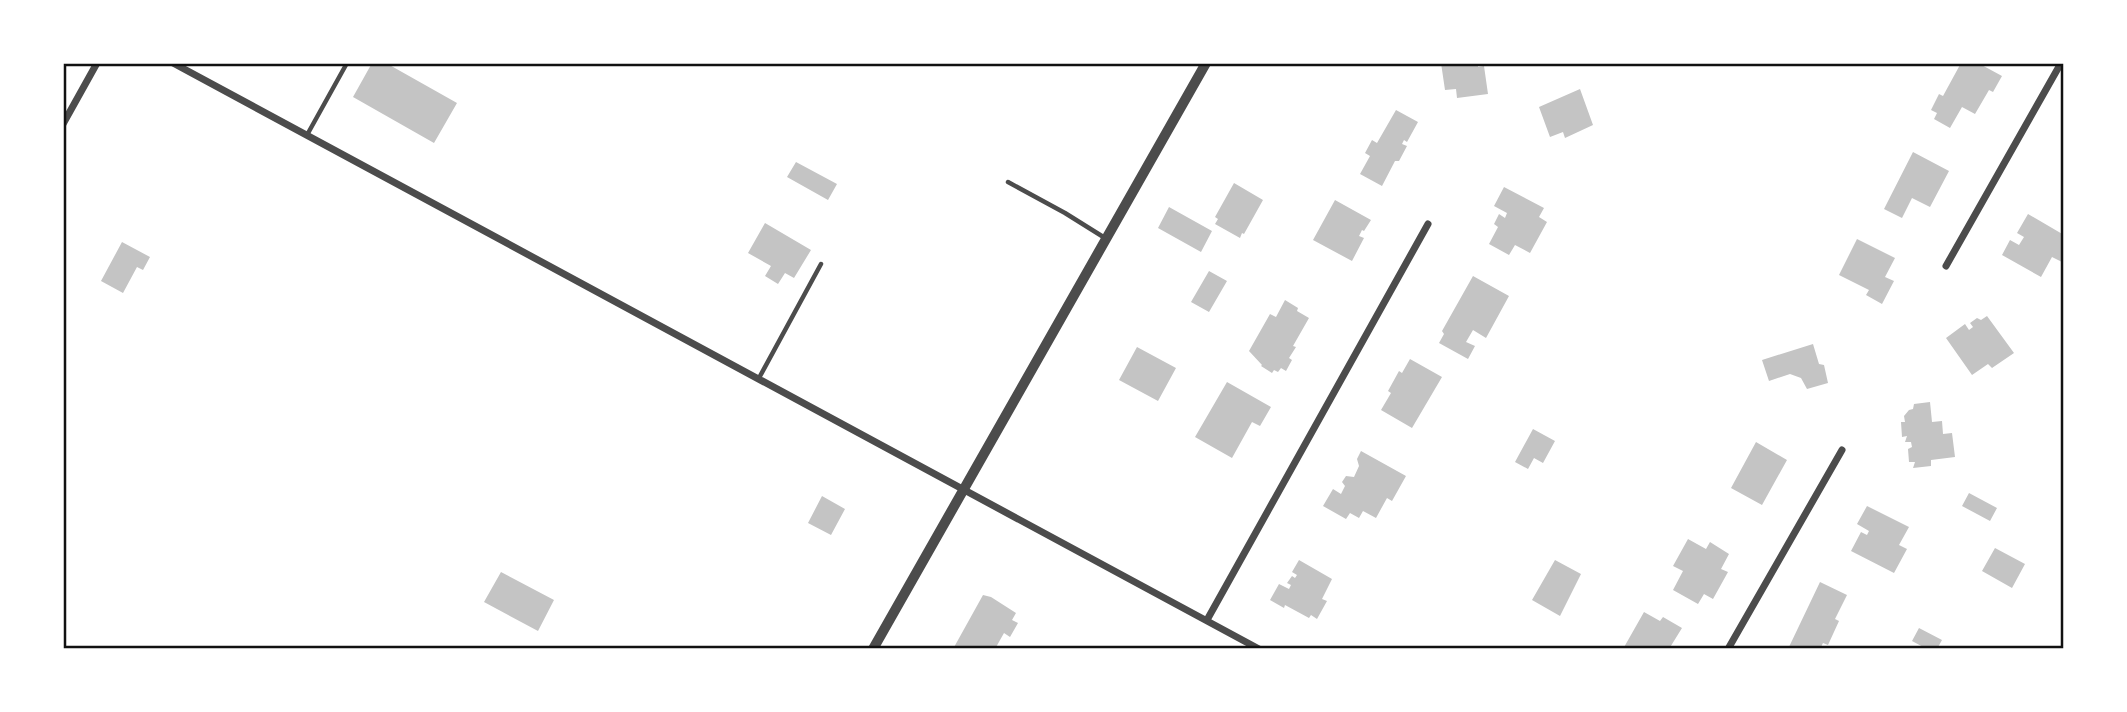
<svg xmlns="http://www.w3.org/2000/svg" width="2127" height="712" viewBox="0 0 2127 712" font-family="'Space Grotesk',sans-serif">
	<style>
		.building { fill: #c4c4c4 }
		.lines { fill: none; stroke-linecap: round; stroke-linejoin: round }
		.service { stroke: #4c4c4c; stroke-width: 4.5 }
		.minor { stroke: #4c4c4c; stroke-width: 7 }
		.tertiary { stroke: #4c4c4c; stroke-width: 10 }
		.neatline { fill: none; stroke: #111; stroke-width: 2.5 }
	</style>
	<rect width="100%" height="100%" fill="#fff"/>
	<path class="building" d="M 372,63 L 386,63 L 457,103 L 434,143 L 353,97 Z
		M 1441,63 L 1478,63 L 1478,67 L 1484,66 L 1488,94 L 1457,98 L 1456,89 L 1445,90 Z
		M 1961,63 L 1978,63 L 2002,76 L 1993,92 L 1989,90 L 1975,114 L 1962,107 L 1950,128 L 1934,119 L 1937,113 L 1931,110 L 1939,94 L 1943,96 Z
		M 1580,89 L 1593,125 L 1565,138 L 1563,132 L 1550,137 L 1539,107 Z
		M 1396,110 L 1418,122 L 1407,142 L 1404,140 L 1402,144 L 1407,146 L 1399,161 L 1395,161 L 1382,186 L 1360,174 L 1370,156 L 1365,153 L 1372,140 L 1377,143 Z
		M 1913,152 L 1949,171 L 1930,207 L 1912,198 L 1902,218 L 1884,209 Z
		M 796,162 L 837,184 L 828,200 L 787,177 Z
		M 1234,183 L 1263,200 L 1244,234 L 1242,233 L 1240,238 L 1215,224 L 1218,219 L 1215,217 Z
		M 1504,187 L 1544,208 L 1539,217 L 1547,222 L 1530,253 L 1515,245 L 1509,255 L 1489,244 L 1498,227 L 1494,224 L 1499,214 L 1505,218 L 1507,213 L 1494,206 Z
		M 1335,200 L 1371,220 L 1364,231 L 1362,230 L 1359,236 L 1364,238 L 1352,261 L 1313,240 Z
		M 1169,207 L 1212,231 L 1201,252 L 1158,228 Z
		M 2028,214 L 2064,235 L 2064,263 L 2052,257 L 2041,277 L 2002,255 L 2010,240 L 2019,245 L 2024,237 L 2017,233 Z
		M 765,223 L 811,250 L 794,278 L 785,273 L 778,284 L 765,276 L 771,266 L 748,253 Z
		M 1857,239 L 1895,258 L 1885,277 L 1894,281 L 1882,304 L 1866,295 L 1869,290 L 1839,275 Z
		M 122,242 L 150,257 L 143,270 L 137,267 L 123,293 L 101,281 Z
		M 1209,271 L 1227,281 L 1209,312 L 1191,302 Z
		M 1473,276 L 1509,296 L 1486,338 L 1473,330 L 1466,342 L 1475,346 L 1468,359 L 1439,343 L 1444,334 L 1442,331 Z
		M 1285,300 L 1298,308 L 1297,311 L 1309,318 L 1293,346 L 1296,347 L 1289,358 L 1292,360 L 1286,371 L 1281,368 L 1278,372 L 1274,370 L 1272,373 L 1261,366 L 1262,365 L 1249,351 L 1270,314 L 1276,317 Z
		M 1987,316 L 2014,353 L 1992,368 L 1988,364 L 1972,375 L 1946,338 L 1965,324 L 1969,330 L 1973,327 L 1970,323 L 1977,318 L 1981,320 Z
		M 1813,344 L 1819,364 L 1824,365 L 1828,383 L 1807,389 L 1801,378 L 1790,374 L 1769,381 L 1762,360 Z
		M 1137,347 L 1176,368 L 1158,401 L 1119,380 Z
		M 1410,359 L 1442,377 L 1412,428 L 1381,410 L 1391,393 L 1388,391 L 1399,371 L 1402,373 Z
		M 1227,382 L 1271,407 L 1260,426 L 1252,422 L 1232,458 L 1195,437 Z
		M 1930,402 L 1932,422 L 1942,421 L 1943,434 L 1952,433 L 1955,457 L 1931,460 L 1931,466 L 1913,468 L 1915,462 L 1909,462 L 1908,449 L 1912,447 L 1911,442 L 1905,442 L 1907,436 L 1902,437 L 1901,422 L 1905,422 L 1904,416 L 1909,410 L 1913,409 L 1914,404 Z
		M 1533,429 L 1555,441 L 1543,463 L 1534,458 L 1528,469 L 1515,462 Z
		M 1756,442 L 1787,460 L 1762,505 L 1731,488 Z
		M 1361,451 L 1406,476 L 1392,501 L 1387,498 L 1376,518 L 1363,511 L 1359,518 L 1350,513 L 1346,519 L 1323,506 L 1333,489 L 1341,494 L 1345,486 L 1342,482 L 1346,476 L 1354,477 L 1359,466 L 1357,459 Z
		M 1969,493 L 1997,508 L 1990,521 L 1962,506 Z
		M 822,496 L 845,509 L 831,535 L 808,523 Z
		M 1867,506 L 1909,527 L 1899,545 L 1907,549 L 1894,573 L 1851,551 L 1861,532 L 1867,535 L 1869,531 L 1857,524 Z
		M 1688,539 L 1706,549 L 1710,542 L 1729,554 L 1721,569 L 1728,572 L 1713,599 L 1704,594 L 1698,604 L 1673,590 L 1683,571 L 1673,566 Z
		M 1995,548 L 2025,564 L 2012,588 L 1982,571 Z
		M 1299,560 L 1332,579 L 1322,599 L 1327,601 L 1317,619 L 1311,615 L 1309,618 L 1285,605 L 1284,608 L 1270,600 L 1279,584 L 1289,589 L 1291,585 L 1287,583 L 1292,576 L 1295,578 L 1297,575 L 1292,572 Z
		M 1555,560 L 1581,574 L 1560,616 L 1532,600 Z
		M 501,572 L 554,600 L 538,631 L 484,602 Z
		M 1820,582 L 1847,595 L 1835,619 L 1839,621 L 1828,645 L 1823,643 L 1820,649 L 1788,649 Z
		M 983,595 L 991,597 L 1016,613 L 1012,620 L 1018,623 L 1010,637 L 1004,633 L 995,649 L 953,649 Z
		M 1644,612 L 1660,621 L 1663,617 L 1682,628 L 1669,649 L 1623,649 Z
		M 1919,628 L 1942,640 L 1937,649 L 1927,649 L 1912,641 Z"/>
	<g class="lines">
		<path class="service" d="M 307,135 L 347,63
			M 1008,182 L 1065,213 L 1105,238
			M 759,378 L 821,264"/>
		<path class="minor" d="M 173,63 L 1259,649
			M 63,124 L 97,63
			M 1946,266 L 2061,63
			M 1207,620 L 1428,224
			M 1728,649 L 1842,450"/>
		<path class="tertiary" d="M 873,649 L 1206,63"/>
	</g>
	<rect width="2127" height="712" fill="none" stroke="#ffffff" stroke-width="130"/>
	<rect x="65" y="65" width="1997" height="582" class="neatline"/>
</svg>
